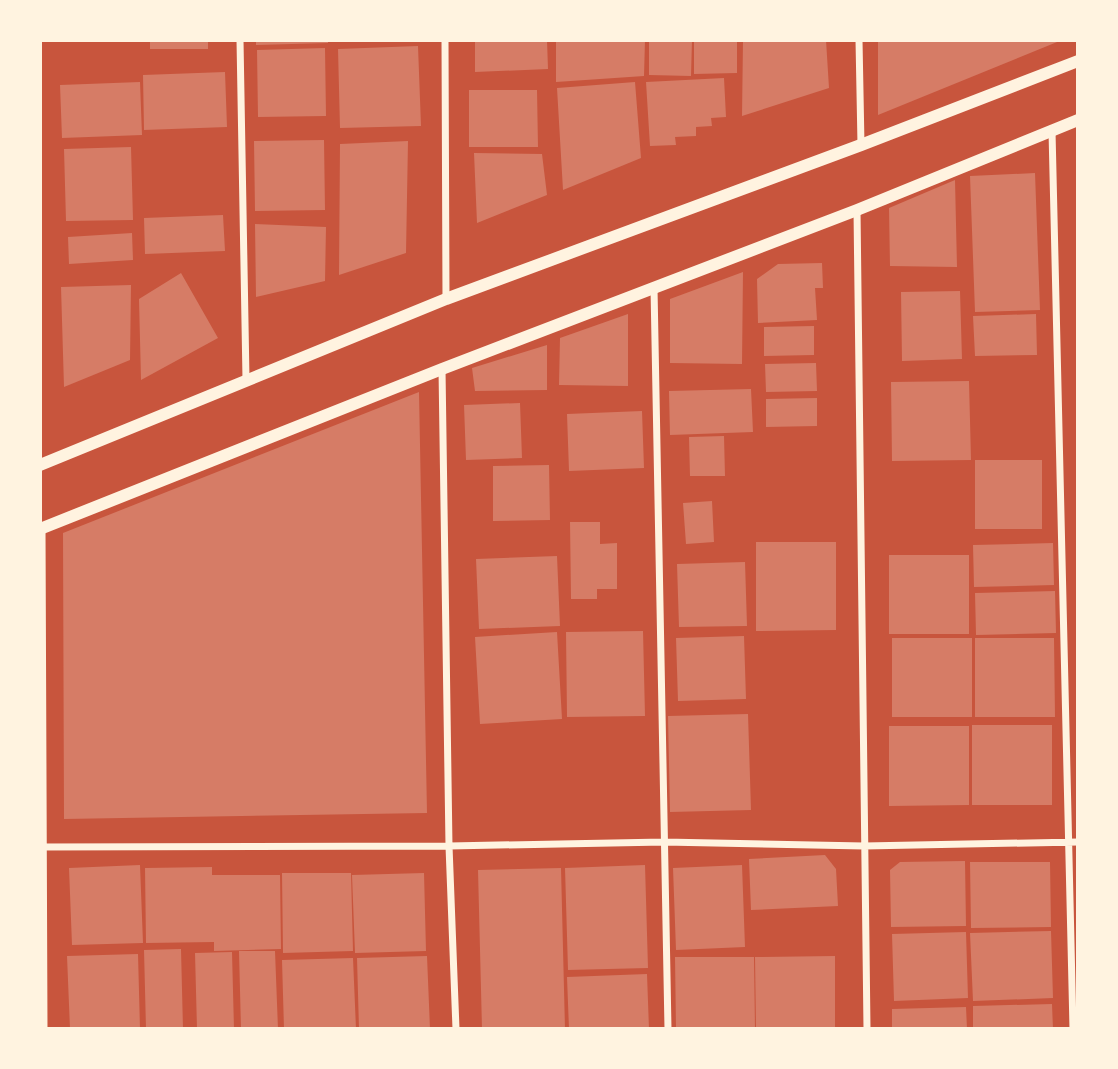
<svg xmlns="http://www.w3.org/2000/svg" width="1118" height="1069" viewBox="0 0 1118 1069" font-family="Cabin,sans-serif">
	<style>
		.building { fill: #d67c66 }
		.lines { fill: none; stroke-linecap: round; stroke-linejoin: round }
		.minor { stroke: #fff3e0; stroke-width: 7 }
		.tertiary { stroke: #fff3e0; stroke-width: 12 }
	</style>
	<rect width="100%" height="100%" fill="#c8553d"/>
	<path class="building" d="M 150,40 L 208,40 L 208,49 L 150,49 Z
		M 256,40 L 328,40 L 328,43 L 256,45 Z
		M 475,40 L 547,40 L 548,69 L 475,72 Z
		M 556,40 L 645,40 L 644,76 L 556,82 Z
		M 649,40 L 692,40 L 691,76 L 649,75 Z
		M 694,40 L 737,40 L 737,73 L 694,74 Z
		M 743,40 L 826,40 L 829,88 L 742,116 Z
		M 878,40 L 1062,40 L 878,115 Z
		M 418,46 L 421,126 L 340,128 L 338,49 Z
		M 325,48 L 326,116 L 258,117 L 257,50 Z
		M 225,72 L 227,127 L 144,130 L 143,75 Z
		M 724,78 L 726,117 L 711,118 L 712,126 L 696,127 L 696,136 L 675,137 L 676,145 L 650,146 L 646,82 Z
		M 140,82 L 142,135 L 62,138 L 60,85 Z
		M 635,82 L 641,158 L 563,190 L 557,88 Z
		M 469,90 L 537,90 L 538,147 L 469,147 Z
		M 324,140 L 325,210 L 255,211 L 254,141 Z
		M 408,141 L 406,253 L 339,275 L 340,144 Z
		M 131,147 L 133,220 L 66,221 L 64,149 Z
		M 474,153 L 542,154 L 547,195 L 477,223 Z
		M 1035,173 L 1040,310 L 975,312 L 970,176 Z
		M 955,180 L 957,267 L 890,266 L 889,208 Z
		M 223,215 L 225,251 L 145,254 L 144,218 Z
		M 255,224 L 326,227 L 325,281 L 256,297 Z
		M 132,233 L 133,260 L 69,264 L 68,237 Z
		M 822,263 L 823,288 L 815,288 L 817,320 L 758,323 L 757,279 L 778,264 Z
		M 743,272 L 742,364 L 670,363 L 670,299 Z
		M 181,273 L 218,338 L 141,380 L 139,299 Z
		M 131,285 L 130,360 L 64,387 L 61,287 Z
		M 960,291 L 962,359 L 902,361 L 901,292 Z
		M 628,314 L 628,386 L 559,385 L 560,338 Z
		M 1036,314 L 1037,355 L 975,356 L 973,316 Z
		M 814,326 L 814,355 L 764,356 L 764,327 Z
		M 547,345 L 547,390 L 475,391 L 472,368 Z
		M 816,363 L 817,391 L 766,392 L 765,364 Z
		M 969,381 L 971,460 L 892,461 L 891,382 Z
		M 751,389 L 753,432 L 670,435 L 669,391 Z
		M 419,392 L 427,813 L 64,819 L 63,533 Z
		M 817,398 L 817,426 L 766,427 L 766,399 Z
		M 520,403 L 522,458 L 466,460 L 464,405 Z
		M 642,411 L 644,468 L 569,471 L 567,414 Z
		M 724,436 L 725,476 L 690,476 L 689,437 Z
		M 975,460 L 1042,460 L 1042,529 L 975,529 Z
		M 549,465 L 550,520 L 493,521 L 493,466 Z
		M 712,501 L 714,542 L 686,544 L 683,503 Z
		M 570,522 L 600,522 L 600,544 L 617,543 L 617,589 L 597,589 L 597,599 L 571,599 Z
		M 756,542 L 836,542 L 836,630 L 756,631 Z
		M 1053,543 L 1054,585 L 974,587 L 973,545 Z
		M 889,555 L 969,555 L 969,634 L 889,634 Z
		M 557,556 L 560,626 L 479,629 L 476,559 Z
		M 745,562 L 747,626 L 679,627 L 677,564 Z
		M 1055,591 L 1056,633 L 976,635 L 975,593 Z
		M 643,631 L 645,716 L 567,717 L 566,632 Z
		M 557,632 L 562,719 L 480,724 L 475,637 Z
		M 744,636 L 746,699 L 678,701 L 676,638 Z
		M 892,638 L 972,638 L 972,717 L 892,717 Z
		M 975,638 L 1054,638 L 1055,717 L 975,717 Z
		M 748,714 L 751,810 L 670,812 L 668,716 Z
		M 972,725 L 1052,725 L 1052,805 L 972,805 Z
		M 889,726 L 969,726 L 969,805 L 889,806 Z
		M 825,855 L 836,869 L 838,906 L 751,910 L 749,859 Z
		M 965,861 L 966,926 L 891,927 L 890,870 L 900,862 Z
		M 970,862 L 1050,862 L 1051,927 L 971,928 Z
		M 140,865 L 143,943 L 72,945 L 69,868 Z
		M 645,865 L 648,968 L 568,970 L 565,868 Z
		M 742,865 L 745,947 L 676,950 L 673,868 Z
		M 212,867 L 212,875 L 280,875 L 281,949 L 214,951 L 214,942 L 146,943 L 145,868 Z
		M 561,868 L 565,1029 L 482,1029 L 478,870 Z
		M 282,873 L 351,873 L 353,951 L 283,953 Z
		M 424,873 L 426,951 L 355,953 L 352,875 Z
		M 1051,931 L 1053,998 L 973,1001 L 970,933 Z
		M 966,932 L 968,998 L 894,1001 L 892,934 Z
		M 181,949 L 183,1029 L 146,1029 L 144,950 Z
		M 239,951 L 275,951 L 278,1029 L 241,1029 Z
		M 232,952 L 234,1029 L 197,1029 L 195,953 Z
		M 138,954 L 140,1029 L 70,1029 L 67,956 Z
		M 427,956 L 430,1029 L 359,1029 L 357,958 Z
		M 835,956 L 835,1029 L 756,1029 L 755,957 Z
		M 675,957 L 754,957 L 755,1029 L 676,1029 Z
		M 353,958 L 356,1029 L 284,1029 L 282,960 Z
		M 647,974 L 649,1029 L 569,1029 L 567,977 Z
		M 1052,1004 L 1053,1029 L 973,1029 L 973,1006 Z
		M 966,1007 L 967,1029 L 892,1029 L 892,1009 Z"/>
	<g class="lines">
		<path class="minor" d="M 240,40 L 246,379
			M 445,40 L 446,299
			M 859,40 L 861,145
			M 1052,131 L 1073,1029
			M 857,210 L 867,1029
			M 654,288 L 668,1029
			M 442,369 L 449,846 L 456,1029
			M 42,528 L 44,1029
			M 40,847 L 449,846 L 664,842 L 864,846 L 1078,842"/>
		<path class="tertiary" d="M 40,465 L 446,299 L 861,145 L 1078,61
			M 40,529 L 442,369 L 857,210 L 1078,120"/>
	</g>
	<rect width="1118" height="1069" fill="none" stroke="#fff3e0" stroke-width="84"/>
</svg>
